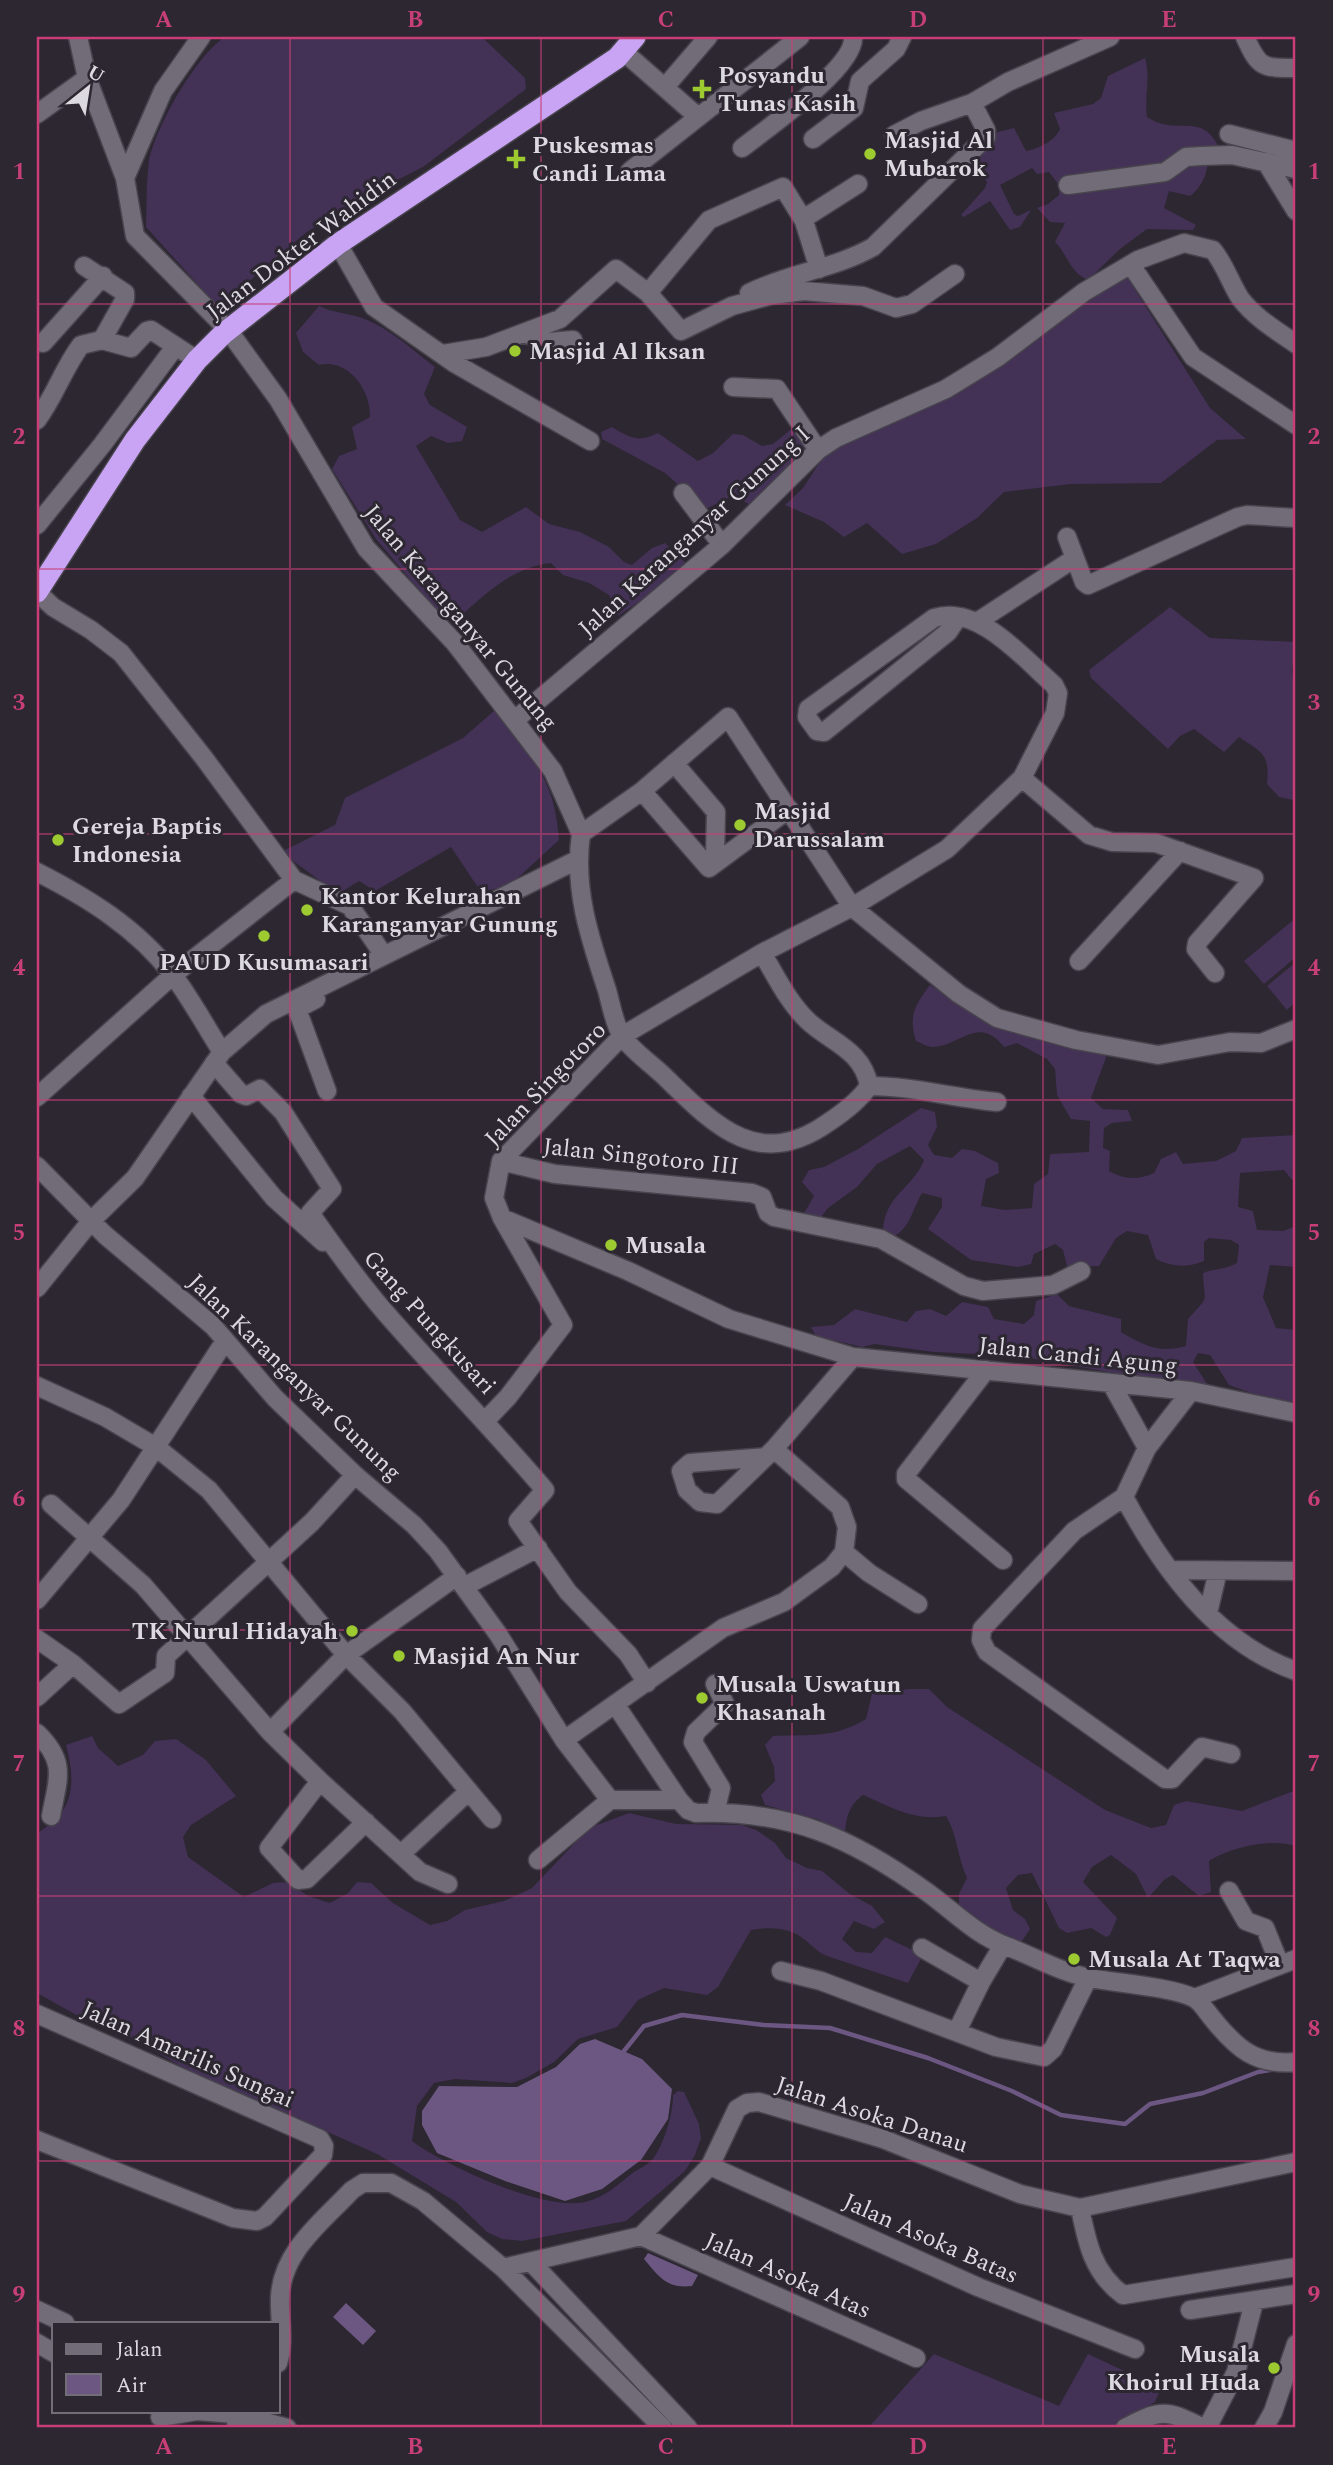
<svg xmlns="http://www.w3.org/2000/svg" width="1333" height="2465" viewBox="0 0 1333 2465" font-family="Spectral,serif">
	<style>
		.grass { fill: #433156 }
		.water { fill: #6b5781 }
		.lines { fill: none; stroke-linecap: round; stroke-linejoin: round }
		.stream { stroke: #6b5781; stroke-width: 4.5 }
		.minor-casing { stroke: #48444d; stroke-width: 21 }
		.highway-casing { stroke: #48444d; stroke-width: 24 }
		.minor { stroke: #716c78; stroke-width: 18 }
		.highway { stroke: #caa4f4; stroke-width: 21 }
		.grid { fill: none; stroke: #c73f76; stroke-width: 2; stroke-opacity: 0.55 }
		.poi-dot { fill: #9dca31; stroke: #2c2731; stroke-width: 2.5 }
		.labels { text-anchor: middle; stroke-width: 6; stroke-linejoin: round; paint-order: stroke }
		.poi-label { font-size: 24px; font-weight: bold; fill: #dcd9e0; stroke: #2c2731; text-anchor: start }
		.street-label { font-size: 24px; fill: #dcd9e0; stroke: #2c2731 }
		.neatline { fill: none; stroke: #c73f76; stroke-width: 2.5 }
		.grid-label { font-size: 23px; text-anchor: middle; font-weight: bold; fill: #c73f76 }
	</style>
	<rect width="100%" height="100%" fill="#2c2731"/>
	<path class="grass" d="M 225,37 L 482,37 L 525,78 L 526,89 L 423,167 L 360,199 L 307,232 L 260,271 L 221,310 L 146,227 C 147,205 146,183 149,161 C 155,128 196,55 225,37 Z
		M 1145,58 C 1151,78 1144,96 1147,117 C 1178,138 1203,108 1221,152 L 1207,159 C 1209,172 1201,188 1190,196 L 1169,191 L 1164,208 L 1196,225 L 1193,230 L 1147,229 L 1120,249 L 1088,280 C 1070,273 1068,255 1055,242 L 1065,223 L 1050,222 L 1037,208 L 1048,204 L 1059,195 L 1059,185 L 1049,172 L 1037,174 L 1032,168 L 1000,185 L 1014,214 L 1018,216 L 1031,210 L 1020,227 L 1010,230 L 990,201 L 964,217 L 961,215 L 985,188 L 987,182 L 968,158 L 990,134 L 1014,128 L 1026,151 C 1038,149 1055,141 1060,129 L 1054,113 L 1093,104 L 1101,98 L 1108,76 Z
		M 1125,274 L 1210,408 L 1246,439 L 1217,440 L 1161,483 L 1071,484 L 1004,492 L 977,518 L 936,544 L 902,554 L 867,523 L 844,537 L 824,522 L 785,505 L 803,488 L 829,448 Z
		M 319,306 C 334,313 347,313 362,318 C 388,327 413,350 435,367 L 424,394 L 430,405 L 467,427 L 462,441 L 448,443 L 431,436 L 416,446 L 460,520 L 482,532 L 526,507 L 549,524 L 580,532 L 609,547 L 624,562 L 632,565 L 652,548 L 665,543 L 690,567 L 618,616 L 609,595 L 589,583 L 563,575 L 551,563 C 511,567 482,597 453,623 L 430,603 L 376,539 L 332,469 L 339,456 L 357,449 L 352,427 L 370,417 C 371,390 348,358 319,365 L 303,352 L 296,333 Z
		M 795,426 L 813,446 L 750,505 L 734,495 L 706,509 L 665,473 L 602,439 L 601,432 L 612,427 C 630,438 638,443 658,433 L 698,461 L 713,453 L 733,434 L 743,435 L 762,446 L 773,444 Z
		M 1170,607 L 1210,638 L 1296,642 L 1292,670 L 1296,704 L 1296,798 L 1293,800 L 1279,797 L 1267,784 C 1270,753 1262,753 1239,737 L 1224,752 L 1194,729 L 1180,736 L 1168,749 L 1091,678 L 1089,670 Z
		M 495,710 C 531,757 555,778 559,840 L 510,885 L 481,892 L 451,847 L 375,891 L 359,881 L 338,894 L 281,852 L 335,825 L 345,798 L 463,738 Z
		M 1292,921 L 1296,926 L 1296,957 L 1264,984 L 1244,961 Z
		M 1296,962 L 1296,1002 L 1287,1010 L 1267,986 Z
		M 930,985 L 996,1027 L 1107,1055 L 1091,1098 L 1103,1109 L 1128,1110 L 1132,1121 L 1112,1123 L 1104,1128 L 1103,1148 L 1110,1151 L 1109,1171 C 1124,1180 1138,1180 1154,1173 L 1161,1159 L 1176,1152 L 1183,1164 L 1216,1161 L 1236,1151 L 1242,1138 L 1296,1135 L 1296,1179 L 1292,1180 L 1284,1170 L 1240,1173 L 1238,1207 L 1253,1211 L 1257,1230 L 1283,1231 L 1296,1226 L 1296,1267 L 1270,1265 L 1263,1297 L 1276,1328 L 1296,1330 L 1296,1409 L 1229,1385 L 1210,1355 L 1198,1353 L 1193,1362 L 1207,1384 L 1187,1386 L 1019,1356 L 934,1352 L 875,1344 L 862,1347 L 816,1336 L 811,1327 L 834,1325 L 855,1309 L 907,1322 L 916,1311 L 930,1309 L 946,1316 L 962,1302 L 988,1307 L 994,1319 L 1024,1324 L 1034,1315 L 1036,1301 L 1057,1294 L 1069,1306 L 1121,1319 L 1121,1332 C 1143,1345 1160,1354 1186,1346 L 1188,1319 C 1211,1293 1204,1306 1203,1273 C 1215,1268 1225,1270 1237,1263 L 1239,1245 L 1231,1240 L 1209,1238 L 1204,1242 L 1204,1261 C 1188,1268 1171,1267 1156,1259 L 1148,1235 L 1127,1231 L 1116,1238 L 1099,1266 L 1067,1266 L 1063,1250 L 1055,1244 L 1034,1254 L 1031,1264 L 1018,1267 L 971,1260 L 928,1229 L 942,1207 L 942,1198 L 922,1193 C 911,1212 908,1238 883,1238 C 881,1195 912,1191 924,1160 L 910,1146 L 877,1164 L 857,1187 L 828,1208 L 818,1221 L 803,1215 L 814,1196 L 802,1182 L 809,1170 L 824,1167 L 858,1149 L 921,1108 L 935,1112 L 937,1127 L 928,1145 L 934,1155 L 952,1158 L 962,1149 L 975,1151 L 998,1163 L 999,1173 L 986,1179 L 981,1206 L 1005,1210 L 1032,1208 L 1034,1184 L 1048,1174 L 1050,1154 L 1089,1152 L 1090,1121 L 1071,1119 L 1057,1095 L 1055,1069 L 1047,1059 L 1017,1043 L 1004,1047 C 978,1014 960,1047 932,1047 C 928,1047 921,1043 916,1041 C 908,1016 915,1005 930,985 Z
		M 909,1689 L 929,1689 L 947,1707 L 1105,1810 L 1151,1828 L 1166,1825 L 1174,1805 L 1186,1801 L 1242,1811 L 1296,1790 L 1296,1846 C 1271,1838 1231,1847 1209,1861 L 1211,1892 L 1199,1896 L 1173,1875 L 1165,1879 L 1148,1898 L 1136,1874 L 1111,1855 L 1092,1867 L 1083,1882 L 1117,1918 L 1110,1935 L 1106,1937 L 1091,1928 L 1067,1933 L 1059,1928 L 1032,1873 L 1018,1875 L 1006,1888 L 1013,1910 L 1025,1919 L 1030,1929 L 1020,1944 L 998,1934 L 959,1908 L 959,1894 L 967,1878 C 957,1857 958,1836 946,1816 C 917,1822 890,1807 863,1795 C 848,1806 846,1818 845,1836 L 820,1820 L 765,1805 L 761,1795 L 775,1781 L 774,1767 L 765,1745 L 773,1736 C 810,1734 833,1739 866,1719 L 872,1694 Z
		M 92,1736 L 98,1748 L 118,1766 L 143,1755 L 155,1741 L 176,1739 L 206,1760 L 236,1796 L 191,1825 L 183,1837 L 188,1857 L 244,1897 L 273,1883 L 288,1882 L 308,1896 L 330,1903 L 348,1893 L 357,1882 L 371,1883 L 393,1903 L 430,1925 L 447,1921 L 465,1910 L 504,1901 L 532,1888 L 589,1828 L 629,1813 L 676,1824 L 742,1825 L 756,1830 L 775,1843 L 786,1858 L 807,1868 L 822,1871 L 850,1894 L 872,1906 L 885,1922 L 874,1929 L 854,1921 L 842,1939 L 856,1952 L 872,1953 L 885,1937 L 923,1955 L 908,1983 L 827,1956 C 817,1952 813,1946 805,1940 C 789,1927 770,1927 751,1930 L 718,1987 L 707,1995 L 664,1988 L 638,2000 L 617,2027 L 578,2039 L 554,2062 L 526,2078 L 512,2083 L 455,2079 L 434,2083 L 417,2106 L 412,2141 C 446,2166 543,2211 585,2202 C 606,2197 618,2184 634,2172 C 640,2168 647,2165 652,2160 C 664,2145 673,2114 673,2095 L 678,2091 L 684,2092 L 699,2124 L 701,2138 L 695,2155 L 685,2171 L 626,2221 L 522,2241 L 502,2239 L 487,2232 L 456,2202 L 377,2154 L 186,2069 L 93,2016 L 80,2017 L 37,1993 L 37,1833 C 75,1811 76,1784 66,1745 Z
		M 934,2354 L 1059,2406 L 1088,2354 L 1161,2388 L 1155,2402 L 1112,2428 L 868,2428 Z"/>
	<path class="water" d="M 595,2039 L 642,2059 L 672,2089 L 668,2119 L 641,2160 L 602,2189 L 565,2201 L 505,2181 L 437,2153 L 422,2125 L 422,2111 L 439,2086 L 517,2087 L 556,2067 L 580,2044 Z
		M 648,2253 L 698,2275 L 692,2286 C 667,2289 659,2277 644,2259 Z
		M 346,2303 L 376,2331 L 363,2345 L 333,2317 Z"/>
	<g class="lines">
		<path class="stream" d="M 624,2051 L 644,2026 L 682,2015 L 764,2025 L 830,2028 L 928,2058 L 1012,2091 L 1061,2115 L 1125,2124 L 1150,2104 L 1203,2093 L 1258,2072 L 1276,2069"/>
		<defs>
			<path id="minor" d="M 78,37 L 87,78 L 125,178
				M 201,37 L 163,91 L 125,178 L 135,236 L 228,330 L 278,399 L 366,548 L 455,643 L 553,771 L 581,834
				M 1245,37 C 1259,68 1262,68 1296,68
				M 624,52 L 697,116
				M 665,87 L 708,37
				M 37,114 L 87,78
				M 1229,134 L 1296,151
				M 894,135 L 921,121 L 972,103 L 1008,82 L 1110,37
				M 813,139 L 854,108 L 860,81 L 896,49 L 902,37
				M 742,148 C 766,129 856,67 853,37
				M 1266,162 L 1296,211
				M 630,171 L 800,37
				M 1068,185 L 1165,172 L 1186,157 L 1201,156 L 1232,155 L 1296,169
				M 803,219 L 858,184
				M 338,244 L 374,307 L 454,363 L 590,441
				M 1131,265 L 1193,357 L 1296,425
				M 648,293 L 709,220 L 783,187 L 804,221 L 819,269
				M 749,293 C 789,273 834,269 873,247 L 986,137 L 986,130 L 972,103
				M 524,333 L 549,342 L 573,340
				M 102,340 L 131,348 L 147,331 L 151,330 L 197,360
				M 43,343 L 103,276
				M 443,354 L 486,347 L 560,319 L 616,269 L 648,293 L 681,331 L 732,306 L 772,295 L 804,291 L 863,296 L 896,308 L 912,304 L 955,274
				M 733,387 L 777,389 L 818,450
				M 37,420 C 55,396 63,369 81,345 L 102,340 L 125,299 L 125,293 L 84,266
				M 683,493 L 722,545
				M 37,525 L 102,445 L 175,347
				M 1067,537 L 1084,582 L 1088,585 L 1238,517 L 1247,515 L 1296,518
				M 37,592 L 53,607 L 91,630 L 121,653 L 204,758 L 294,880 L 350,906 L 383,954
				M 977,622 L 1075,558
				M 516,719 L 722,545 L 818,450 L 836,438 L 946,389 L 998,357 L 1084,292 L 1138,260 L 1184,243 L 1213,250 C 1225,265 1230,282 1240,298 C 1254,317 1277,331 1296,344
				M 674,763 L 716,812 L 715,855 L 718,861
				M 1022,778 L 1089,835 L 1112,842 L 1156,843 L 1254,878 L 1197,943 L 1196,949 L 1215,973
				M 642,791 L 709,868 L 789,809
				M 581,834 L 642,791 L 728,717 L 852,907 L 959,994 L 997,1018 L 1076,1040 L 1158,1055 L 1230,1042 L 1261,1043 L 1296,1029
				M 581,834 C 573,889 590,939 607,990 C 611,1004 614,1024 622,1036 C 632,1051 652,1064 665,1077 C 715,1126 759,1172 829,1122 C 844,1112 859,1101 869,1086 C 863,1050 830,1042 808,1021 C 788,1002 776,976 762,953
				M 37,872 C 88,898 137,928 173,975 C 191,999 206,1027 222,1052
				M 1079,961 L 1180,851
				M 316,999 L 297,1009 L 327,1091
				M 214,1063 L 241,1094 L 246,1096 L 260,1089 L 283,1112 L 332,1189 L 310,1213 C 334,1247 357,1280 384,1311 C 437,1372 493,1429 545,1490 L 518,1521 L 568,1592 L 628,1654 L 647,1683
				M 869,1086 C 912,1086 954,1098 997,1102
				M 191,1096 L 274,1198 L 323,1242
				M 37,1097 L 173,975 L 294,880
				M 501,1161 L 555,1174 L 752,1193 L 762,1197 L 768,1213 L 774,1217 L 881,1239 L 964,1286 L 983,1291 L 1053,1285 L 1081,1271
				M 37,1166 L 105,1235 L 213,1326 L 275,1398 L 355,1475 L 414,1525 L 438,1551 L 498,1634 L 564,1740 L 610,1800 L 679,1800 L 688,1810 L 696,1813 C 790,1810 852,1838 927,1892 C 952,1910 976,1935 1006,1946 C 1033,1956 1062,1973 1090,1978 C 1116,1983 1172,1987 1194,1998 C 1201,2002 1207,2012 1212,2018 C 1236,2048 1256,2066 1296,2062
				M 502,1218 L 628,1271 L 729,1319 L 853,1357 L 1191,1391 L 1296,1413
				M 37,1288 L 91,1221 L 135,1178 L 222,1052 L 266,1014 L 577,860
				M 986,1370 L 906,1474 L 906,1479 L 1003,1560
				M 1111,1383 L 1147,1448
				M 37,1386 L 105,1417 L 156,1447 L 209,1490 L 346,1655 L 402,1711 L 492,1819
				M 1191,1391 L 1147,1448 L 1124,1497 L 1074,1531 L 982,1629 L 981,1640 L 987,1652 L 1165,1779 L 1172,1779 L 1202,1747 L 1231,1754
				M 486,1420 L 508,1397 L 563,1325 L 502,1218 L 494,1198 L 501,1161 L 622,1036 L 762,953 L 852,907 L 947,849 L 1022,778 L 1055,713 L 1058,693 L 1054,685 C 1024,659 979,604 934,618 L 808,709 L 807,717 L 817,731 L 824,732 L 948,632 L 957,619
				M 766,1457 L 690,1463 L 681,1471 L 687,1490 L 700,1502 L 717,1504 L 774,1449 L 853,1357
				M 1124,1497 C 1162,1568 1216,1643 1296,1671
				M 51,1504 L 143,1585 L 270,1732 L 320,1781 L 420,1872 L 448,1884
				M 844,1552 L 869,1573 L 918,1604
				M 1170,1570 L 1296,1571
				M 465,1586 L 538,1548
				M 37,1600 L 121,1500 L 225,1341
				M 1208,1613 L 1218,1571
				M 37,1639 L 73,1664 L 119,1704 L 165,1673 L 166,1656 L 312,1522 L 355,1475
				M 715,1684 L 725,1704 L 696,1732 L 693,1742 L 721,1788 L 715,1813
				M 37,1697 L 73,1664
				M 615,1704 L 679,1800
				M 270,1732 L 346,1655 L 457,1576
				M 37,1733 C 67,1762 58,1778 51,1816
				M 564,1740 L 723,1628 L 784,1602 L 832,1567 L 844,1552 L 847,1527 L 840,1507 L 774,1449
				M 320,1781 L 269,1848 L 298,1880 L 307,1879 L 366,1822
				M 401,1854 L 469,1791
				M 538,1860 L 610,1800
				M 1229,1891 L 1246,1921 L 1265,1928 L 1280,1965
				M 922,1948 L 981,1982 L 1003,1945
				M 781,1971 L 821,1981 L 996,2047 L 1044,2057 L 1053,2049 L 1088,1978
				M 1195,1998 L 1296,1959
				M 37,2014 L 320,2139 L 324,2146 L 323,2155 L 265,2217 L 257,2221 L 233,2218 L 37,2140
				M 957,2031 L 981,1982
				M 710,2166 L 978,2287 L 1135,2349
				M 1080,2208 C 1087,2243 1093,2273 1123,2295 L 1296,2267
				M 641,2236 L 916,2358
				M 531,2262 L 688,2428
				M 503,2268 L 641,2236 L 710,2166 L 737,2109 L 747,2103 L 759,2102 L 883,2139 L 1020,2194 L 1080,2208 L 1296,2162
				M 37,2310 L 65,2323
				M 1190,2310 L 1296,2294
				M 37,2343 L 54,2353
				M 278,2363 C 285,2341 279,2319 280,2297 C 282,2251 323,2221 352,2190 L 363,2183 L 391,2183 L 423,2201 L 503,2268 L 663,2428
				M 160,2417 L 197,2411 L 235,2414 L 239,2411
				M 237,2428 L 235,2414 L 287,2428
				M 1125,2428 C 1160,2409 1167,2409 1203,2428
				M 1207,2428 L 1236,2372 L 1254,2302
				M 1264,2428 L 1273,2412 L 1296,2344"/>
			<path id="highway" d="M 37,592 L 135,440 L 197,360 L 223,334 L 338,244 L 617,58 L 635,37"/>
		</defs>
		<use href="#minor" class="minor-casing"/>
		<use href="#highway" class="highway-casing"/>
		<use href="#minor" class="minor"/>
		<use href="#highway" class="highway"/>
	</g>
	<path class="grid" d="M 290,37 L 290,2428M 541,37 L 541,2428M 792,37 L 792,2428M 1043,37 L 1043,2428M 37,304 L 1296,304M 37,569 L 1296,569M 37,834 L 1296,834M 37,1100 L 1296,1100M 37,1365 L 1296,1365M 37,1630 L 1296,1630M 37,1896 L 1296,1896M 37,2161 L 1296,2161"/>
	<g class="poi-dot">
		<path d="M698.5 78.5h7v7h7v7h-7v7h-7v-7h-7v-7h7z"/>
		<circle cx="870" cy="154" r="7"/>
		<path d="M512.5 148.5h7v7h7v7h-7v7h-7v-7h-7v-7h7z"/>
		<circle cx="515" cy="351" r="7"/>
		<circle cx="740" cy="825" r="7"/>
		<circle cx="58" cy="840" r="7"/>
		<circle cx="307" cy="910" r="7"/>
		<circle cx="264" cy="936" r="7"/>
		<circle cx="611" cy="1245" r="7"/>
		<circle cx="352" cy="1631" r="7"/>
		<circle cx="399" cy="1656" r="7"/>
		<circle cx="702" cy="1698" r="7"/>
		<circle cx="1074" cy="1959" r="7"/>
		<circle cx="1274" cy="2368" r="7"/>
	</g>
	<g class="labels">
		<g class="poi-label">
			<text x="718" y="83">Posyandu<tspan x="718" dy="28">Tunas Kasih</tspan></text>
			<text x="884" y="148">Masjid Al<tspan x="884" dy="28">Mubarok</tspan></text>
			<text x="532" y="153">Puskesmas<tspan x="532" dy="28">Candi Lama</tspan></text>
			<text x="529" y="359">Masjid Al Iksan</text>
			<text x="754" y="819">Masjid<tspan x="754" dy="28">Darussalam</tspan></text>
			<text x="72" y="834">Gereja Baptis<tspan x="72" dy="28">Indonesia</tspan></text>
			<text x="321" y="904">Kantor Kelurahan<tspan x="321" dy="28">Karanganyar Gunung</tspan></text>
			<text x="264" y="970" text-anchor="middle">PAUD Kusumasari</text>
			<text x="625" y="1253">Musala</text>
			<text x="338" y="1639" text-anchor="end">TK Nurul Hidayah</text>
			<text x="413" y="1664">Masjid An Nur</text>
			<text x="716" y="1692">Musala Uswatun<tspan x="716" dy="28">Khasanah</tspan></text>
			<text x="1088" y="1967">Musala At Taqwa</text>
			<text x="1260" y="2362" text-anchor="end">Musala<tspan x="1260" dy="28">Khoirul Huda</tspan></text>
		</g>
		<g class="street-label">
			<text transform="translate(301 245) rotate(-37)" y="8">Jalan Dokter Wahidin</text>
			<text transform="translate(694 531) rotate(-42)" y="8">Jalan Karanganyar Gunung I</text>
			<text transform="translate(461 617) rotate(50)" y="8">Jalan Karanganyar Gunung</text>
			<text transform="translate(545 1084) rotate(-46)" y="8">Jalan Singotoro</text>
			<text transform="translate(641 1156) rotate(6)" y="8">Jalan Singotoro III</text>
			<text transform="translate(430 1322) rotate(48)" y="8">Gang Pungkusari</text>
			<text transform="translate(1078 1355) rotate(6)" y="8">Jalan Candi Agung</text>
			<text transform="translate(295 1377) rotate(44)" y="8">Jalan Karanganyar Gunung</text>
			<text transform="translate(188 2054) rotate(24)" y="8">Jalan Amarilis Sungai</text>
			<text transform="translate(872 2114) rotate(18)" y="8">Jalan Asoka Danau</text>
			<text transform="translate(931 2238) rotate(24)" y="8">Jalan Asoka Batas</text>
			<text transform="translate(788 2275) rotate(24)" y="8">Jalan Asoka Atas</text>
		</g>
	</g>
	<rect width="1333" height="2465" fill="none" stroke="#2c2731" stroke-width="77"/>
	<rect x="52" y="2322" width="228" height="91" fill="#2c2731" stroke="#726e77" stroke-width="2"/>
	<rect x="66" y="2344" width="35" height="10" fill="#716c78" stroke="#726e77" stroke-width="2"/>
	<text x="116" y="2356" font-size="21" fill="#dcd9e0">Jalan</text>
	<rect x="66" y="2374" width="35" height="21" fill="#6b5781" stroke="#726e77" stroke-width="2"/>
	<text x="116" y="2392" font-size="21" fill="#dcd9e0">Air</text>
	<g transform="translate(88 88) rotate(30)" stroke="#2c2731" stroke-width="5" paint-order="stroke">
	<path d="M0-5L12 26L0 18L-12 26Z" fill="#dcd9e0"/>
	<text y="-10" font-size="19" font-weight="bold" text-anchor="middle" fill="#dcd9e0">U</text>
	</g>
	<rect x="38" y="38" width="1256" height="2388" class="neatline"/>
	<g class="grid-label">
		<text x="164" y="27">A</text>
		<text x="415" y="27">B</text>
		<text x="666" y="27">C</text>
		<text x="918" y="27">D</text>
		<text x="1169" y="27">E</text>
		<text x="19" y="179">1</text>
		<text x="1314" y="179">1</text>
		<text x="19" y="444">2</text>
		<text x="1314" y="444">2</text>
		<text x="19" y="710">3</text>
		<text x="1314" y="710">3</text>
		<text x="19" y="975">4</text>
		<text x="1314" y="975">4</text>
		<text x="19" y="1240">5</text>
		<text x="1314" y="1240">5</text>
		<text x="19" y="1506">6</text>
		<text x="1314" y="1506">6</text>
		<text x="19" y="1771">7</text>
		<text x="1314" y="1771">7</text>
		<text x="19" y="2036">8</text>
		<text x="1314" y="2036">8</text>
		<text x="19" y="2302">9</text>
		<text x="1314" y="2302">9</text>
		<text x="164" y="2454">A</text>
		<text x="415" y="2454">B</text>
		<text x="666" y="2454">C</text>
		<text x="918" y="2454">D</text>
		<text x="1169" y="2454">E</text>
	</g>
</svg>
